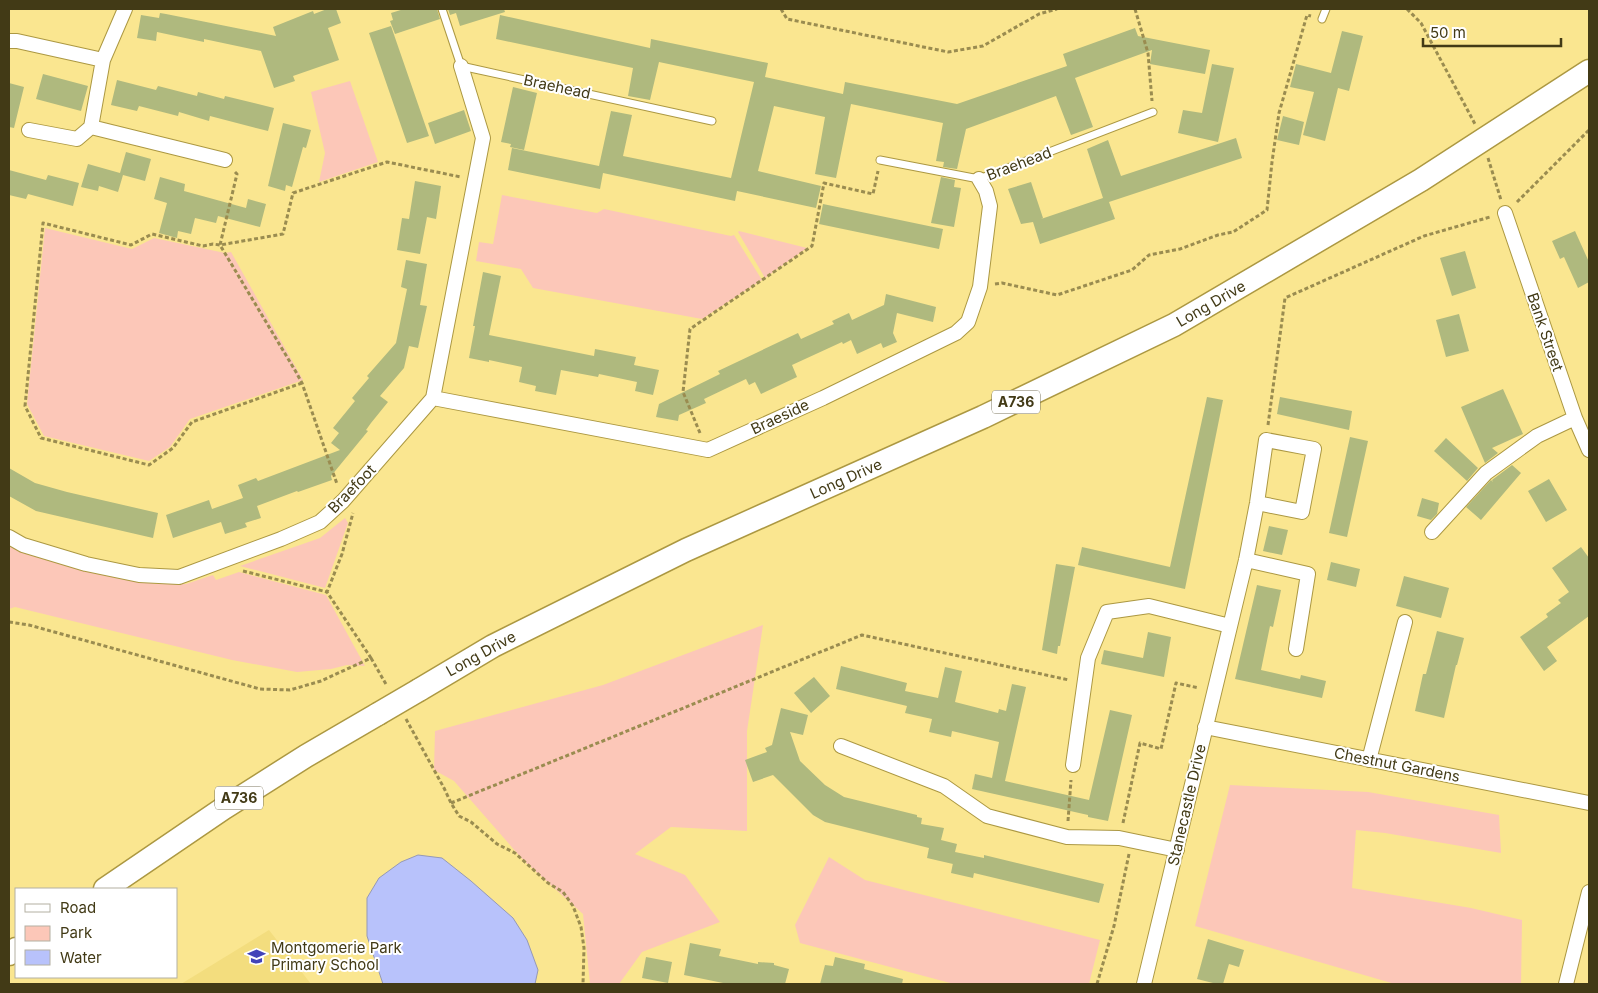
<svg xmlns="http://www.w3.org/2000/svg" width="1598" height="993" viewBox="0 0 1598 993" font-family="Inter,sans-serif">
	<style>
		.built { fill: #f3dd7e }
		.green { fill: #fcc7b8 }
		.water { fill: #b8c2fb; stroke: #9599b6 }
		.building { fill: #afb97e }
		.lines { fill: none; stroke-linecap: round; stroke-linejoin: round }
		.lane-casing { stroke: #ac9842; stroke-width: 9 }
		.street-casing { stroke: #ac9842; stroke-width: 16 }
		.primary-casing { stroke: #ac9842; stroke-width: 25 }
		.path { stroke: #9a8c50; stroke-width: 3; stroke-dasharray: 4 2.5; stroke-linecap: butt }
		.lane { stroke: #fff; stroke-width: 7 }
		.street { stroke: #fff; stroke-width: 14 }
		.primary { stroke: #fff; stroke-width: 22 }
		.primary-bridge-casing { stroke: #ac9842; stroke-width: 25; stroke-linecap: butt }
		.primary-bridge { stroke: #fff; stroke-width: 22 }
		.labels { text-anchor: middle; stroke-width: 4; stroke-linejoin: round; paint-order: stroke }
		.shield { fill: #fff; stroke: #7b755c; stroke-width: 1 }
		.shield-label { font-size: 14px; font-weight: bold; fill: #423a16 }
		.street-label { font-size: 15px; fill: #423a16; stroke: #fff }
		.poi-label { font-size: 15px; fill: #423a16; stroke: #fff; text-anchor: start }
	</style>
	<rect width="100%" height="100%" fill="#fae690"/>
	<path class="built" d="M 269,930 L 311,984 L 181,984 Z"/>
	<path class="green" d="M 350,81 L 378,162 L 319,182 L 325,153 L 311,92 Z
		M 502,195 L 597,213 L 604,209 L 731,236 L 734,235 L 762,280 L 702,319 L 533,288 L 521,269 L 476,261 L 479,242 L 493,244 Z
		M 45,228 L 132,249 L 154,238 L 225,253 L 231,252 L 303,380 L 190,419 L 170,447 L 149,461 L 44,436 L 27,404 Z
		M 739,231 L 807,248 L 765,278 L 738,232 Z
		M 345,518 L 348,523 L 325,588 L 240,566 L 320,538 Z
		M 9,543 L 112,574 L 156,584 L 186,584 L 213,575 L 216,580 L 239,572 L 326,595 L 365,666 L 347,665 L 331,669 L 297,672 L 232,660 L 15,607 L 9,609 Z
		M 763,625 L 747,731 L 747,831 L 671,827 L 635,854 L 685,875 L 720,922 L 642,952 L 619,984 L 590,984 L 583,914 L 524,861 L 454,781 L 434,770 L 435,731 L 603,685 Z
		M 1230,785 L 1368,792 L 1499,815 L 1501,853 L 1385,833 L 1356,830 L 1352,888 L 1471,908 L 1522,920 L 1521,984 L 1395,984 L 1195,926 Z
		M 829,857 L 865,880 L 1100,940 L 1089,984 L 954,984 L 800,943 L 795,925 Z"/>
	<path class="water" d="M 418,855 L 442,858 L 471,881 L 513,918 L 527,940 L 538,970 L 535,984 L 383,984 L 367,936 L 367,898 L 379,878 L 401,862 Z"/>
	<path class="building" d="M 327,9 L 336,9 L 341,23 L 328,28 L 339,60 L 293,76 L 295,81 L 274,88 L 261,51 L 204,39 L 204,42 L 157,32 L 156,41 L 137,38 L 141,15 L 159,18 L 160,13 L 166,14 L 276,36 L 273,27 L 313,11 L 314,14 Z
		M 404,9 L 437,9 L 440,19 L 395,34 L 390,21 L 393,20 L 391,13 Z
		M 448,9 L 504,9 L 505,12 L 460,26 L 456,13 L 450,15 Z
		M 500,15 L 650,48 L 651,39 L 768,63 L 765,77 L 843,94 L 845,82 L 957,104 L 1067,66 L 1063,54 L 1135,28 L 1138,36 L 1210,50 L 1205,74 L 1150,64 L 1152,50 L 1075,78 L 1093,127 L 1071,135 L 1056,96 L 966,129 L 957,169 L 943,167 L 944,162 L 936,161 L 943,123 L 851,104 L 836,178 L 815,174 L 825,117 L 774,106 L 758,171 L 821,186 L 816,208 L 737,191 L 735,201 L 603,173 L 600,189 L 508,170 L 512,148 L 599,166 L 611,111 L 632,115 L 623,156 L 731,178 L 754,82 L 659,62 L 650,100 L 628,96 L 633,68 L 496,39 Z
		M 391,26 L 429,136 L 407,143 L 369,33 Z
		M 1342,31 L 1363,36 L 1349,91 L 1338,88 L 1325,141 L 1303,135 L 1314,92 L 1290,87 L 1296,64 L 1331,73 Z
		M 1212,64 L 1234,68 L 1218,142 L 1178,133 L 1183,110 L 1202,113 Z
		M 43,74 L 88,86 L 81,111 L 36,99 Z
		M 117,80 L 156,90 L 158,86 L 197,96 L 198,92 L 224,99 L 225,96 L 274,108 L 268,131 L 210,116 L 209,121 L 179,112 L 178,116 L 139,106 L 137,111 L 111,105 Z
		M 9,83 L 24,87 L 14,128 L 9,127 Z
		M 513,87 L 537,93 L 524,150 L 510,147 L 511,144 L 501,142 Z
		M 464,110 L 471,131 L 435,144 L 428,123 Z
		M 1283,116 L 1304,122 L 1299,145 L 1277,140 Z
		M 283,123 L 311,130 L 306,148 L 303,147 L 292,187 L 286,185 L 285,191 L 268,186 Z
		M 1236,138 L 1242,158 L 1109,202 L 1115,219 L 1040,244 L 1033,222 L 1021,224 L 1008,189 L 1031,182 L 1043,218 L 1041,219 L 1103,198 L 1087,149 L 1108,140 L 1121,176 Z
		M 126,152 L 151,159 L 145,181 L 123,175 L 118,192 L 99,186 L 98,191 L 81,187 L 88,164 L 120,173 Z
		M 9,170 L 46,180 L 48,175 L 79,183 L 73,206 L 28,194 L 26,199 L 9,195 Z
		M 160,177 L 185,184 L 184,191 L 246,208 L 248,199 L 266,204 L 260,227 L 218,216 L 216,223 L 195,218 L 191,234 L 178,231 L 177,238 L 159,233 L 167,203 L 154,199 Z
		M 941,177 L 955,180 L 954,187 L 961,188 L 954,227 L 931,223 Z
		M 415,181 L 441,186 L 436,219 L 427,217 L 420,254 L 397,250 L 402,218 L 409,219 Z
		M 823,204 L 943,229 L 939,249 L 819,224 Z
		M 1575,231 L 1589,262 L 1589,282 L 1578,288 L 1564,257 L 1560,259 L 1552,241 Z
		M 1465,251 L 1476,288 L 1452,296 L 1440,258 Z
		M 406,260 L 427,264 L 420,305 L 427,306 L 418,348 L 409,346 L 404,368 L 380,396 L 388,402 L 371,423 L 366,430 L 368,431 L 331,476 L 332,480 L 298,492 L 297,491 L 257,506 L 261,518 L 245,523 L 247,527 L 225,534 L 221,522 L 173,538 L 166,515 L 209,500 L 212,509 L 243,498 L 238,485 L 256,478 L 258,481 L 340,450 L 331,443 L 339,433 L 333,428 L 355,401 L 352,398 L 369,378 L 367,376 L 396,343 L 407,289 L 401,287 Z
		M 483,272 L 501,276 L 489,335 L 594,356 L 595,349 L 636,357 L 634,365 L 659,370 L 653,395 L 635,391 L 637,382 L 599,374 L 598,377 L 561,370 L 556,395 L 535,391 L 536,386 L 519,382 L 522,367 L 489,360 L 489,362 L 469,358 L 475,326 L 473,326 Z
		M 886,294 L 936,307 L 933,322 L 897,313 L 893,333 L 897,342 L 883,348 L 881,343 L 857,354 L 851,340 L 843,344 L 842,342 L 792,365 L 797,377 L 761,394 L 755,382 L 749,385 L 746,379 L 704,399 L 706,403 L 679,415 L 678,421 L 656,417 L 659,404 L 720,374 L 718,371 L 798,333 L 801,339 L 834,324 L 832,321 L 849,313 L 852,320 L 884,305 Z
		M 1459,314 L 1469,351 L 1446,357 L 1436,320 Z
		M 1503,389 L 1523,434 L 1492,448 L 1498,453 L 1485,463 L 1461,407 Z
		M 1207,397 L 1223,400 L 1185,589 L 1078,565 L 1082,547 L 1170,567 Z
		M 1280,397 L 1352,411 L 1349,430 L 1277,414 Z
		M 1350,437 L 1368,441 L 1347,537 L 1329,533 Z
		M 1446,438 L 1478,468 L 1467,481 L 1434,451 Z
		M 1512,465 L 1521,473 L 1481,520 L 1466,507 L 1491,480 L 1493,482 L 1492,480 Z
		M 9,468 L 35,483 L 67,492 L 158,513 L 153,538 L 36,511 L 9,496 Z
		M 1549,479 L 1567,510 L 1546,522 L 1528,491 Z
		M 1422,498 L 1439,503 L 1437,514 L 1431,520 L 1417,516 Z
		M 1269,526 L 1288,530 L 1282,555 L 1263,551 Z
		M 1581,547 L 1589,558 L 1589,616 L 1547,647 L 1557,661 L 1544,671 L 1520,637 L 1548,617 L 1546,614 L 1561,603 L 1558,600 L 1569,592 L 1552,568 Z
		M 1331,562 L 1360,569 L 1356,587 L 1327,580 Z
		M 1056,564 L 1075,567 L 1060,646 L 1058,646 L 1057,654 L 1042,650 Z
		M 1404,576 L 1449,588 L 1441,618 L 1396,606 Z
		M 1257,585 L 1281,590 L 1273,627 L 1270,626 L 1261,670 L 1300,679 L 1301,675 L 1326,681 L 1322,698 L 1235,679 Z
		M 1437,631 L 1464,638 L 1457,665 L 1456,665 L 1444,718 L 1415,711 L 1423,674 L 1426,674 Z
		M 1148,632 L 1171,637 L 1164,677 L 1101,664 L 1104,650 L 1143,658 Z
		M 841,666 L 907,683 L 905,691 L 938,698 L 945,667 L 962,671 L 955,702 L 998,713 L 999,709 L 1006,711 L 1012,684 L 1026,687 L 1005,781 L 1089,800 L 1110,710 L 1132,715 L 1108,821 L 1088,817 L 1088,815 L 972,789 L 975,774 L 992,778 L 999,742 L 952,731 L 951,737 L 929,732 L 932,719 L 905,713 L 907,706 L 836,689 Z
		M 814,677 L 830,696 L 811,713 L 794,693 Z
		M 781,708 L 808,715 L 803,735 L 790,732 L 800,761 L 825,785 L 844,797 L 917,815 L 917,817 L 922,818 L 921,824 L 944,828 L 941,840 L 957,844 L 955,852 L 984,858 L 984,855 L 1104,884 L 1099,903 L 974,873 L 973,878 L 951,873 L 954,858 L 953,864 L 927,858 L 929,848 L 825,822 L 813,815 L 773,775 L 753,782 L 745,760 L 767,752 L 765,748 L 772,745 Z
		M 1208,939 L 1244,950 L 1239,967 L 1229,964 L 1223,984 L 1217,984 L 1197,979 Z
		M 690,943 L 721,949 L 719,956 L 758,964 L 758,962 L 774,963 L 774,965 L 789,969 L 785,984 L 728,984 L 684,975 Z
		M 646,957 L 672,962 L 668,983 L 642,978 Z
		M 835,957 L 865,964 L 864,969 L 903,979 L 902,984 L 820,984 L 825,965 L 833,966 Z"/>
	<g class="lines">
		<defs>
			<path id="lane" d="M 442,9 L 461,66 L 712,121
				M 1322,19 L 1326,9
				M 880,160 L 979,179 L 1153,112"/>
			<path id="street" d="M 9,41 L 17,41 L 103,60 L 125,9
				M 91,127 L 225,160
				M 29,130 L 77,139 L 91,127 L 103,60
				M 1505,213 L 1575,418 L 1589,450
				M 433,398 L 708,450 L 823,398 L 956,333 L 968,322 L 980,287 L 990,206 L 986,191 L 979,179
				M 1432,532 L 1486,473 L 1537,436 L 1575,418
				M 9,537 L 23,545 L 86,564 L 139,575 L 179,577 L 281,539 L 320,522 L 343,501 L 433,398 L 483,138 L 461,66
				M 1246,560 L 1308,574 L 1296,649
				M 1205,727 L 1589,803
				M 841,746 L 944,786 L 987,816 L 1067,837 L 1119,838 L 1177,850
				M 1369,760 L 1405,622
				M 1073,765 L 1088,658 L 1107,612 L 1149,606 L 1230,626
				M 1144,984 L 1246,560 L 1257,503 L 1266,440 L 1314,449 L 1302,512 L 1257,503
				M 1566,984 L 1589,892"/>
			<path id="primary" d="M 419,690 L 493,646 L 686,550 L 983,417 L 1174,325 L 1421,180 L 1589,71
				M 105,889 L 224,808 L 306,756 L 378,714
				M 9,954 L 16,949"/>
		</defs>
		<use href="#lane" class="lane-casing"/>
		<use href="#street" class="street-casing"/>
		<use href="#primary" class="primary-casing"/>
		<path class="path" d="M 781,9 L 787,19 L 948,52 L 983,46 L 1039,14 L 1057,9
			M 1135,9 L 1148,53 L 1152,101
			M 1407,9 L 1421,23 L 1475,124
			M 1488,158 L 1501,200
			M 235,172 L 237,174 L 220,245 L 296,372 L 302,383 L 337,484
			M 1517,202 L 1589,130
			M 995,284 L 1002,283 L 1057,295 L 1132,270 L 1149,255 L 1180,249 L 1218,235 L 1233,232 L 1267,210 L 1272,162 L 1279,113 L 1307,15 L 1311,16
			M 302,383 L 192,422 L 173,448 L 149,465 L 41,438 L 25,406 L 43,223 L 131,245 L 152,234 L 203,246 L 213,244 L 220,245 L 283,234 L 293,193 L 387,162 L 461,177
			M 1268,425 L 1285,298 L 1424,236 L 1490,217
			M 700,433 L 683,392 L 690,329 L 812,246 L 824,183 L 873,194 L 878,171
			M 243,571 L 327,592
			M 9,622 L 29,625 L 260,689 L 290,690 L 321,681 L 371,658 L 327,592 L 342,554 L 353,513
			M 371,658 L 387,686
			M 406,719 L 444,788 L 451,803 L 459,816 L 471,822 L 497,844 L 515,853 L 548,883 L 563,892 L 573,906 L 581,927 L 584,948 L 583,984
			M 451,803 L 862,635 L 1069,680
			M 1068,821 L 1071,780
			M 1123,823 L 1140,743 L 1161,749 L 1176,683 L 1199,688
			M 1097,984 L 1114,926 L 1129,854"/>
		<use href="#lane" class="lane"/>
		<use href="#street" class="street"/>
		<use href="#primary" class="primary"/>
		<defs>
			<path id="primary-bridge" d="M 378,714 L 419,690"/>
		</defs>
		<use href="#primary-bridge" class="primary-bridge-casing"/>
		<use href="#primary-bridge" class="primary-bridge"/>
	</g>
	<defs>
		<symbol id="school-bare" viewBox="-9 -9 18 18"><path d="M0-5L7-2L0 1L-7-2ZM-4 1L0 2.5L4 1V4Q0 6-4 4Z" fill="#4243b8" stroke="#fff" stroke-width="2.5" paint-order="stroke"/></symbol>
	</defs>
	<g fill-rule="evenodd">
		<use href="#school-bare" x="244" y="944" width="25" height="25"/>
	</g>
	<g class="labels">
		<g class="shield">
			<rect x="992" y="390.5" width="48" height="23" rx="4"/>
			<rect x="215" y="786.5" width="48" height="23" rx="4"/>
		</g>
		<g class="shield-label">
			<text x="1016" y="407">A736</text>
			<text x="239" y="803">A736</text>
		</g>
		<g class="street-label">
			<text transform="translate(557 87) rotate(12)" y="5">Braehead</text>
			<text transform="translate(1019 164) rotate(-21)" y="5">Braehead</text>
			<text transform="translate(1211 304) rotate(-30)" y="5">Long Drive</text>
			<text transform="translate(1545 332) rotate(71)" y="5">Bank Street</text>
			<text transform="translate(780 417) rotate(-25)" y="5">Braeside</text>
			<text transform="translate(846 479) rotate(-24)" y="5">Long Drive</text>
			<text transform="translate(352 489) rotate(-46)" y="5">Braefoot</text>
			<text transform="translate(481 654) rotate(-29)" y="5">Long Drive</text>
			<text transform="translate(1397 765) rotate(11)" y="5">Chestnut Gardens</text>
			<text transform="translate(1187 805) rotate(-77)" y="5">Stanecastle Drive</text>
		</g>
		<g class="poi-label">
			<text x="271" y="953">Montgomerie Park<tspan x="271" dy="17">Primary School</tspan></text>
		</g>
	</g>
	<rect width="1598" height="993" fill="none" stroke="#423a16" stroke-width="20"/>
	<rect x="15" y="888" width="162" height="90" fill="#ffffff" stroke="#b3b0a2"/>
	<rect x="25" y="904" width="25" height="8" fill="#ffffff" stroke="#b3b0a2"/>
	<text x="60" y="913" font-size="15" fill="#423a16">Road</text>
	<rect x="25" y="926" width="25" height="15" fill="#fcc7b8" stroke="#b3b0a2"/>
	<text x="60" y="938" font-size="15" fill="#423a16">Park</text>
	<rect x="25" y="950" width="25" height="15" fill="#b8c2fb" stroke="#b3b0a2"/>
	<text x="60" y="963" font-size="15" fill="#423a16">Water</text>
	<path d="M1423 38v8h138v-8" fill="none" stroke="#423a16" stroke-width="2.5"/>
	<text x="1430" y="38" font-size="15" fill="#423a16" stroke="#ffffff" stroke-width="4" paint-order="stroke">50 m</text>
</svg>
